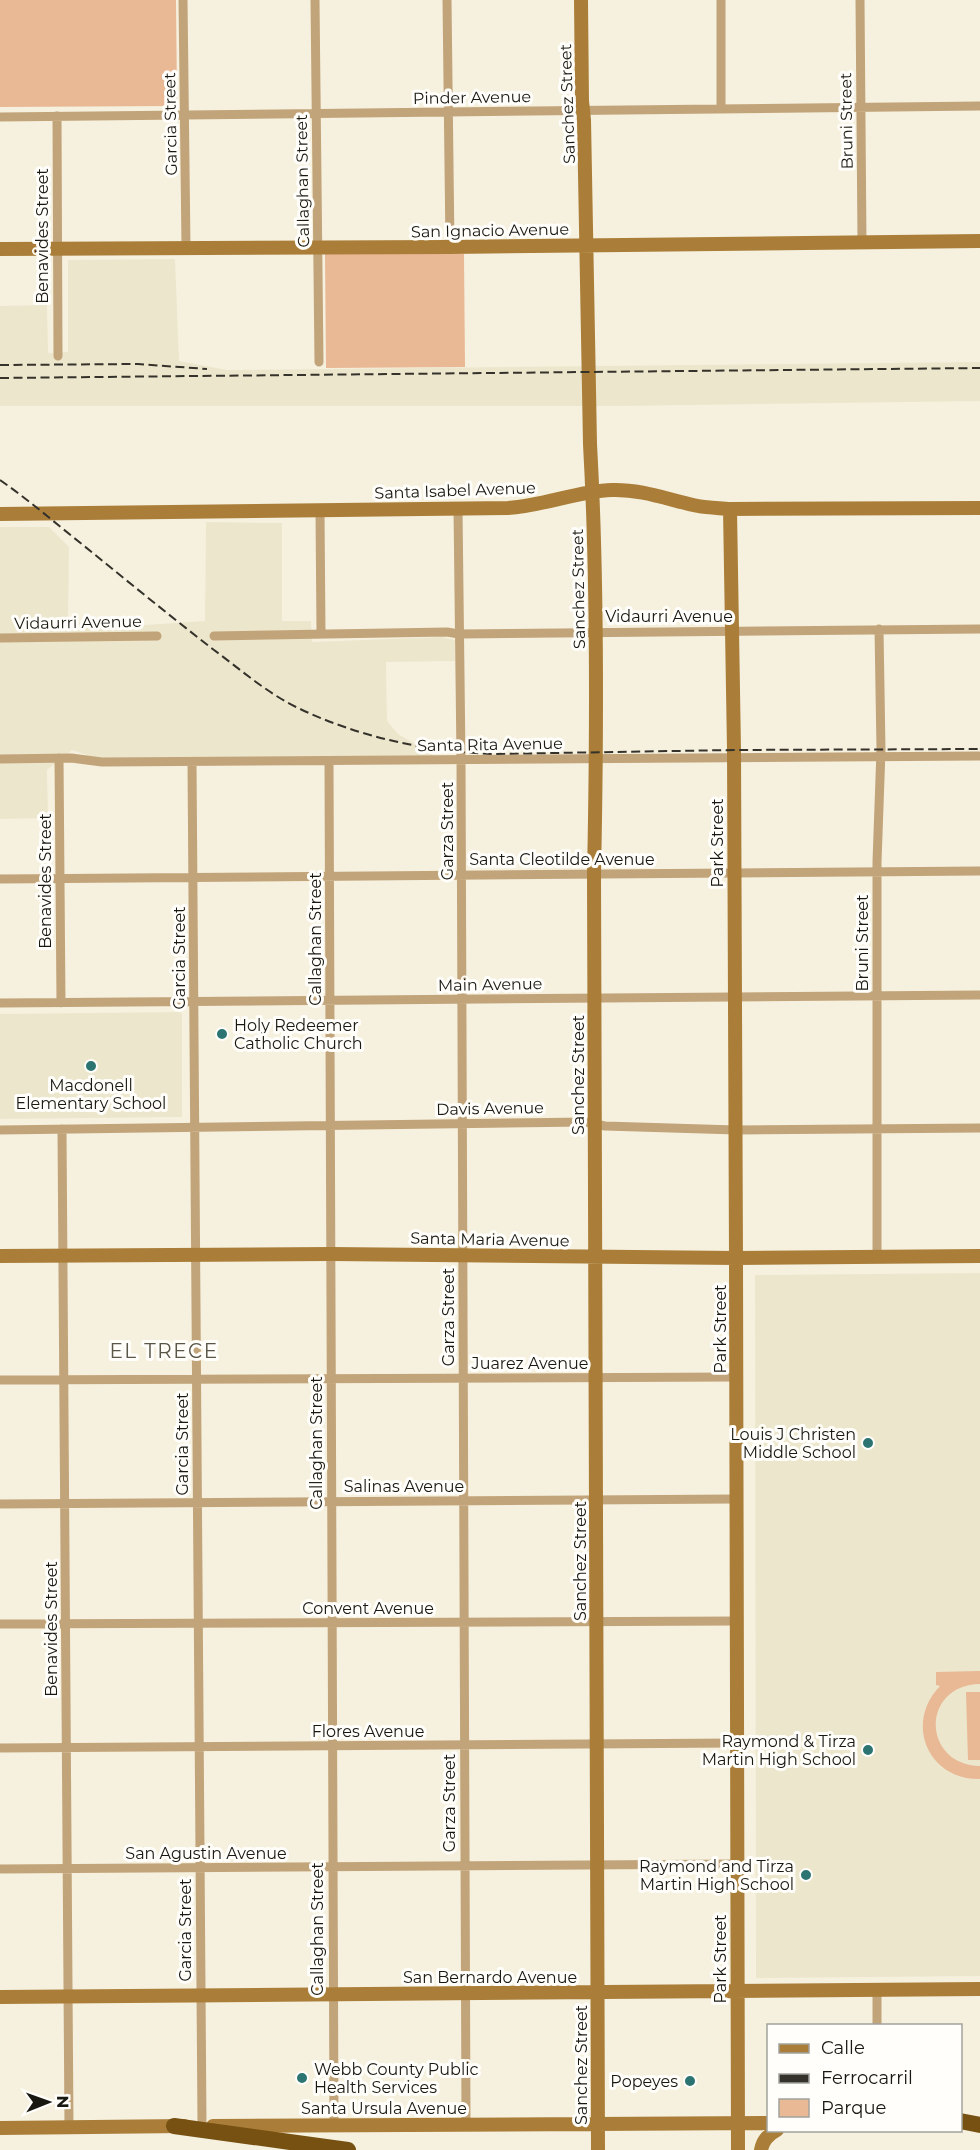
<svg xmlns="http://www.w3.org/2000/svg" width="980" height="2150" viewBox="0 0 980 2150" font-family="Montserrat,sans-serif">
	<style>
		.built { fill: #ece6cc }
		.green { fill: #e9b895 }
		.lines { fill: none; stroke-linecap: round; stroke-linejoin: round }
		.street { stroke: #c2a47a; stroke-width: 9 }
		.secondary { stroke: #aa7e39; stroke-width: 14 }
		.highway { stroke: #765112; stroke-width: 16 }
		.rail { stroke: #34322a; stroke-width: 2; stroke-dasharray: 9 4.5; stroke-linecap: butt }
		.poi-dot { fill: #2b7472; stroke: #fffefa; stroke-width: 2 }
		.labels { text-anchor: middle; stroke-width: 6; stroke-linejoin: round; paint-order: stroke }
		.street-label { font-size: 16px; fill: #181710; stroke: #fffefa }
		.poi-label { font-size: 16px; fill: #181710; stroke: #fffefa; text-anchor: end }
		.quarter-label { font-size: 20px; letter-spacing: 1.5px; fill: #5a5647; stroke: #fffefa }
	</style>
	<rect width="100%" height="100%" fill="#f6f1df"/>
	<path class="built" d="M 175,259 L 179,361 L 227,370 L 980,362 L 980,401 L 618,406 L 0,406 L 0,306 L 47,305 L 48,353 L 68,352 L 68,260 Z
		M 206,522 L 282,523 L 282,621 L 311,621 L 312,642 L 441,637 L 455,640 L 455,661 L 386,662 L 387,721 L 398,734 L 437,757 L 102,760 L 72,750 L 47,770 L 48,818 L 0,819 L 0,527 L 49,527 L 69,547 L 68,623 L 146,625 L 205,621 Z
		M 180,1012 L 182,1014 L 182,1117 L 0,1119 L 0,1014 Z
		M 980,1273 L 980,1976 L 756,1978 L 755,1275 Z"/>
	<path class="green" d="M 0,0 L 176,0 L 177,99 L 174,106 L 0,107 Z
		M 325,254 L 464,254 L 465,367 L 326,368 Z
		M 980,1671 L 980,1684 C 921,1685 921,1764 980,1766 L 980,1779 C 928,1780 904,1723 940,1686 L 936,1685 L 936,1672 Z
		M 966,1692 L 980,1692 L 980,1760 L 968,1760 Z"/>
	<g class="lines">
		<path class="street" d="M 183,0 L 186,247
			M 315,0 L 319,362
			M 447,0 L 450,247
			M 721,0 L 721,109
			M 860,0 L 862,242
			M 57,116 L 58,356
			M 0,117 L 980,106
			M 458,509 L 461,759 L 466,2124
			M 320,511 L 321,633
			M 214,636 L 447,632 L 459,634 L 980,629
			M 0,638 L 157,636
			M 59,758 L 61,1003
			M 0,759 L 71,758 L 102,762 L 980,756
			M 329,761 L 334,2125
			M 192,762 L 202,2126
			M 0,879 L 980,871
			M 0,1003 L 980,995
			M 62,1129 L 69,2128
			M 0,1130 L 585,1122 L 605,1126 L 736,1130 L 980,1128
			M 877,1257 L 877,862 L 881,750 L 879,629
			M 0,1380 L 736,1377
			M 0,1504 L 736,1499
			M 0,1624 L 737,1621
			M 0,1748 L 737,1743
			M 0,1869 L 737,1864
			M 877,1990 L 877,2026"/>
		<path class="secondary" d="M 581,0 L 582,101 L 584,120 L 590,444 C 598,587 597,731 594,874 L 598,2150
			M 0,249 L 450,247 L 980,241
			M 730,509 L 734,750 L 736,1258 L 738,2150
			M 0,514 L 508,508 C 543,506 577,491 612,490 C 642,489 669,500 698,506 C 708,508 720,508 730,509 L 980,508
			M 0,1256 L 331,1254 L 736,1258 L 980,1256
			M 0,1997 L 980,1989
			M 213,2126 L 768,2123
			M 0,2128 L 184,2126
			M 761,2150 C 763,2140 768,2135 777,2130"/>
		<path class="highway" d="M 960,2121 L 980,2125
			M 174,2126 L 348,2150"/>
		<path class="rail" d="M 0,365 L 138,364 L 207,369
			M 0,378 L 980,368
			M 0,480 C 29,500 55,523 83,545 C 126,580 170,616 214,650 C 241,670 266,692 296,707 C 358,737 427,752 495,754 L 734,750 L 980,749"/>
	</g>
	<g class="poi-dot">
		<circle cx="222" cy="1034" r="6"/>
		<circle cx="91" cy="1066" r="6"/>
		<circle cx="868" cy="1443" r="6"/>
		<circle cx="868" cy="1750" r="6"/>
		<circle cx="806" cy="1875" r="6"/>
		<circle cx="302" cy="2078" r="6"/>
		<circle cx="690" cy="2081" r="6"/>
	</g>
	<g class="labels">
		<g class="street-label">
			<text transform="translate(472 97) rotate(-1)" y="6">Pinder Avenue</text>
			<text transform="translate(567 104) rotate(-92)" y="6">Sanchez Street</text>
			<text transform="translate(846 121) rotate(-91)" y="6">Bruni Street</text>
			<text transform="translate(170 124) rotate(-91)" y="6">Garcia Street</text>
			<text transform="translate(302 181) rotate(-91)" y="6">Callaghan Street</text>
			<text transform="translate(490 230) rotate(-1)" y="6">San Ignacio Avenue</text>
			<text transform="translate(42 236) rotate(-90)" y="6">Benavides Street</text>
			<text transform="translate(455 490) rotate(-2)" y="6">Santa Isabel Avenue</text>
			<text transform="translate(578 589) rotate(-91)" y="6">Sanchez Street</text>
			<text x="669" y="622">Vidaurri Avenue</text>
			<text transform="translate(78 622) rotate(-1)" y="6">Vidaurri Avenue</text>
			<text transform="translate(490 744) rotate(-1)" y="6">Santa Rita Avenue</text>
			<text transform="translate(447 831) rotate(-90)" y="6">Garza Street</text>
			<text transform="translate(717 843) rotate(-90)" y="6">Park Street</text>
			<text x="562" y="865">Santa Cleotilde Avenue</text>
			<text transform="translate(45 881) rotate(-90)" y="6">Benavides Street</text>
			<text transform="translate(315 939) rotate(-90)" y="6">Callaghan Street</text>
			<text transform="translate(862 943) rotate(-90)" y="6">Bruni Street</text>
			<text transform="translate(179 958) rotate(-90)" y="6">Garcia Street</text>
			<text transform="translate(490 984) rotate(-1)" y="6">Main Avenue</text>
			<text transform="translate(578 1075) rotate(-90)" y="6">Sanchez Street</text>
			<text transform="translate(490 1108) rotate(-1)" y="6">Davis Avenue</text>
			<text transform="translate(490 1239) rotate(1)" y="6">Santa Maria Avenue</text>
			<text transform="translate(448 1317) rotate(-90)" y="6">Garza Street</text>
			<text transform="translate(720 1329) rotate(-90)" y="6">Park Street</text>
			<text x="530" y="1369">Juarez Avenue</text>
			<text transform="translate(316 1443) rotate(-90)" y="6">Callaghan Street</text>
			<text transform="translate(182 1444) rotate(-90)" y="6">Garcia Street</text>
			<text x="404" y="1492">Salinas Avenue</text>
			<text transform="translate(580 1561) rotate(-90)" y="6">Sanchez Street</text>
			<text x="368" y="1614">Convent Avenue</text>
			<text transform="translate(51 1629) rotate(-90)" y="6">Benavides Street</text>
			<text x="368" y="1737">Flores Avenue</text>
			<text transform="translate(449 1803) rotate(-90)" y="6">Garza Street</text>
			<text x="206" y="1859">San Agustin Avenue</text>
			<text transform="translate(317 1929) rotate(-90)" y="6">Callaghan Street</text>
			<text transform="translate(185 1930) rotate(-90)" y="6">Garcia Street</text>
			<text transform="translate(720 1959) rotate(-90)" y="6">Park Street</text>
			<text x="490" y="1983">San Bernardo Avenue</text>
			<text transform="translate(581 2065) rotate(-90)" y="6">Sanchez Street</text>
			<text x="384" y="2114">Santa Ursula Avenue</text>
		</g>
		<g class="poi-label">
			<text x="234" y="1031" text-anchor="start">Holy Redeemer<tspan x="234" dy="18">Catholic Church</tspan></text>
			<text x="91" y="1091" text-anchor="middle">Macdonell<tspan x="91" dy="18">Elementary School</tspan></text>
			<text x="856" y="1440">Louis J Christen<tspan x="856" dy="18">Middle School</tspan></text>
			<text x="856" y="1747">Raymond &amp; Tirza<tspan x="856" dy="18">Martin High School</tspan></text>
			<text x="794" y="1872">Raymond and Tirza<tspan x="794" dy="18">Martin High School</tspan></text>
			<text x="314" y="2075" text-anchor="start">Webb County Public<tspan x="314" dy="18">Health Services</tspan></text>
			<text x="678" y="2087">Popeyes</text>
		</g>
		<g class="quarter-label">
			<text x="164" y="1358">EL TRECE</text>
		</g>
	</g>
	<rect x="767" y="2024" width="195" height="108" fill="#fffefa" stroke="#a3a29c" stroke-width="1.5"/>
	<rect x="779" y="2044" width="30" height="9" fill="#aa7e39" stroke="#a3a29c" stroke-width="1.5"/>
	<text x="821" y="2054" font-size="18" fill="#181710">Calle</text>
	<rect x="779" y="2074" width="30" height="9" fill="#34322a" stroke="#a3a29c" stroke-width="1.5"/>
	<text x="821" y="2084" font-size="18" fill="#181710">Ferrocarril</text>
	<rect x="779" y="2099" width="30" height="18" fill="#e9b895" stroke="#a3a29c" stroke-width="1.5"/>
	<text x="821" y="2114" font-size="18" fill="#181710">Parque</text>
	<g transform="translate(48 2102) rotate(89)" stroke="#fffefa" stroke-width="4.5" paint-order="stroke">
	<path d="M0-4.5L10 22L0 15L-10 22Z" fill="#181710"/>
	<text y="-9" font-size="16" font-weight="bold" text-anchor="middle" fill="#181710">N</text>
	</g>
</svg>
